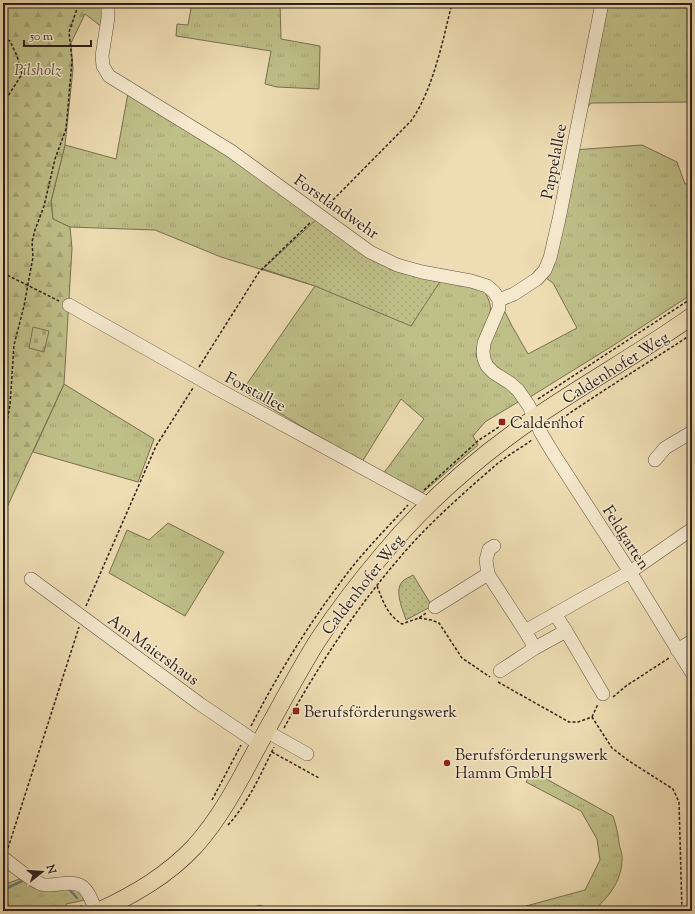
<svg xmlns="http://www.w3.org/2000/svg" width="695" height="914" viewBox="0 0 695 914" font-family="'Sorts Mill Goudy',serif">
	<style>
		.grass { fill: url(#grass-tufts); stroke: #767052 }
		.forest { fill: url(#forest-firs); stroke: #767052 }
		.cemetery { fill: url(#cemetery-stones); stroke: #767052 }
		.park { fill: url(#park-dots); stroke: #767052 }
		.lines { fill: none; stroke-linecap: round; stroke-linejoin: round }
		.stream { stroke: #717c79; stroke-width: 2.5 }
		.minor-casing { stroke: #5c4f41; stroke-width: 14 }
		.major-casing { stroke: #2c201b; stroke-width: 18 }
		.path { stroke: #2c201b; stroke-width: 1.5; stroke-dasharray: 3 2; stroke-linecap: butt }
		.minor { stroke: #f4e8cd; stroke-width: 13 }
		.major { stroke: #eedcb2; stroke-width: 17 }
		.poi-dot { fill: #8f2418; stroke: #f4e8cd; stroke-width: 1.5 }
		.labels { text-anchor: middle; stroke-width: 3; stroke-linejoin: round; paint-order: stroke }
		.park-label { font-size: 16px; font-style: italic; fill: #58503c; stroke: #f4e8cd }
		.street-label { font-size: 16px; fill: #2c201b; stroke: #f4e8cd }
		.poi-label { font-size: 16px; fill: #2c201b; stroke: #f4e8cd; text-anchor: start }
	</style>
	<defs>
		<pattern id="grass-tufts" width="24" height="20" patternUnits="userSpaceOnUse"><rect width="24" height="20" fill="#bfbf88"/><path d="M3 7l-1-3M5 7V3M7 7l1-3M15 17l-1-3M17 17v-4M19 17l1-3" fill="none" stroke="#a4a475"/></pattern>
		<pattern id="forest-firs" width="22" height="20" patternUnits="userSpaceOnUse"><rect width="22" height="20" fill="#bfbf88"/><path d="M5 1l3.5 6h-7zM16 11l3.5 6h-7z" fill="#a4a475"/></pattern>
		<pattern id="cemetery-stones" width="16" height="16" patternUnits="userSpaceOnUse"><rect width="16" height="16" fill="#bfbf88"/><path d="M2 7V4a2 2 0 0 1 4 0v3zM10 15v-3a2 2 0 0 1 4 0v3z" fill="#a4a475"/></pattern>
		<pattern id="park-dots" width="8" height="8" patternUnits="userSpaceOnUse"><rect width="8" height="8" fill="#bfbf88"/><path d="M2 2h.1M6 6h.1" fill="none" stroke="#a4a475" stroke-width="1.8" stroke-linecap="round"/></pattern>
	</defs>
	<rect width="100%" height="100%" fill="#eedcb2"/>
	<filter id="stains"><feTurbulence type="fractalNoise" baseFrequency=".005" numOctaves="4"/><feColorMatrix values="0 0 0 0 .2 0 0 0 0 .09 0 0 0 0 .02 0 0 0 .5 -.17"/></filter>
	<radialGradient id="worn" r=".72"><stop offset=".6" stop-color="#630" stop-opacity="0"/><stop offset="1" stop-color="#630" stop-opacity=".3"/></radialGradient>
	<path class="grass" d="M 192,3 L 280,3 L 281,39 L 320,46 L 319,89 L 277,87 L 265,84 L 271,51 L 176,36 L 177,24 L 188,25 Z
		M 605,3 L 628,3 L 628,6 L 692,4 L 692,102 L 591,103 L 586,109 Z
		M 128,93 L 251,170 L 361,248 L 482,288 C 501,315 483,320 478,345 C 477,348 476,351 476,354 C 479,370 501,376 511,388 C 514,392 516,397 518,402 L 485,422 L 473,436 L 478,445 L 413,501 L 383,474 L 424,419 L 401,399 L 362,462 L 242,391 L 315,286 L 221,257 L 155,230 L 70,227 L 53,220 L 51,201 L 65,145 L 116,159 Z
		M 642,145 L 677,162 L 685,184 L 692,183 L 692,294 L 614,345 L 530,397 L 516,380 L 490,362 L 488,343 L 503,308 L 512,326 L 528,354 L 577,328 L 553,283 L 546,278 L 573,150 Z
		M 64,384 L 154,439 L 138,482 L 33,452 Z
		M 168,523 L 224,552 L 185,616 L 109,573 L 127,530 L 149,540 Z
		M 532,771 L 613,816 C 616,825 618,833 619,843 C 620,849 623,855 622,861 C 621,882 608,898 593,911 L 526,911 L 526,906 L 585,890 L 600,860 L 597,839 L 581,811 L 526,782 Z
		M 25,877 L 78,886 L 85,900 L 66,904 L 67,911 L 3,911 L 3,885 Z"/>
	<path class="forest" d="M 3,3 L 105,3 L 102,27 L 85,14 L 71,43 L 73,69 L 65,145 L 51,201 L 53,219 L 70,227 L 72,248 L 64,384 L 3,516 Z"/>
	<path class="cemetery" d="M 33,327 L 49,331 L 44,352 L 29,348 Z"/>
	<path class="park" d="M 317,219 L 328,227 L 441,280 L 411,326 L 315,286 L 263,269 Z
		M 413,575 L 432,606 L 406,620 C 403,610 394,591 402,582 C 404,579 410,577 413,575 Z"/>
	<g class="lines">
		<path class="stream" d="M 67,889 L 69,889 L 77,898
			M 3,890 L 24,880
			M 242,911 L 260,906 L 271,911"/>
		<defs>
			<path id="minor" d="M 108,3 L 108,18 L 102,56 L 103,66 L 109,76 L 231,151 L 370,252 L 397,265 L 422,272 L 471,281 L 487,286 L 494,292 L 499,300 L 499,308 L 484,343 L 483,352 L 484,359 L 487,366 L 494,373 L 510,383 L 518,390 L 529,406 L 541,433 L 553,453 L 630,572 L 692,673
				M 499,300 L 514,294 L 537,279 L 545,270 L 550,258 L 559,219 L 602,3
				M 69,305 L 214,387 L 429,504
				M 655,460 L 665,448 L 692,432
				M 494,546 L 489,549 L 486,560 L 488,574 L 525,631 L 630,572 L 692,529
				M 31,579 L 200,704 L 259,744
				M 435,607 L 488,574
				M 525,631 L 535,648 L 566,631 L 555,614
				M 566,631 L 603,694
				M 677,650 L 692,641
				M 500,671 L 535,648
				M 266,731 L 307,754
				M 5,859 C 16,868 28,878 41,884 C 46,886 53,885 59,884 C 85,880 87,889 96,911"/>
			<path id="major" d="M 99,911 C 135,894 168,875 195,846 C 227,810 246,767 269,726 C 285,697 301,667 318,640 C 338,610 360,581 383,554 C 426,502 478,457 533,419 C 585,383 640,353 692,316"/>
		</defs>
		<use href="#minor" class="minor-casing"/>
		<use href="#major" class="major-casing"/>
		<path class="path" d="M 3,38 L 10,41 L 17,56 L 22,74 L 3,104
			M 326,207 L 411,121 C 433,90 443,40 452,3
			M 3,273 L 59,301
			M 199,367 L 259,272 L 311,222
			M 538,399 L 692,298
			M 550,427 C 596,394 645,365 692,334
			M 3,433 L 7,421 L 10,405 L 14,345 L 24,306 L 33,257 L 32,242 L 35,230 L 44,206 L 55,159 L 66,129 L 72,61 L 69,32 L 79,3
			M 424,490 L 479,440 L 499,427
			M 377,586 C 383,601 387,615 402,624 L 419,618 L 426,613
			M 86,606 L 156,446 L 193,388
			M 419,618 L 431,620 L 439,623 L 462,658 L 490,677
			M 498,682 L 569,722 L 578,722 L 592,717 L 612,748 L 629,761 L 673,789 L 679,802 L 682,911
			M 613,697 L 626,686 L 669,658
			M 592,717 L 598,704
			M 251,726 C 277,676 306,628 340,583 C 360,555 385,530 408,505
			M 284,728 C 319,664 360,602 409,547 C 435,518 468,489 497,464 C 508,455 521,448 532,440
			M 272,752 L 319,778
			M 212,800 L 241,745
			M 228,825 C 248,803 261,774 274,747
			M 8,848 L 79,627
			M 72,911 L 72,909 L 82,906"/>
		<use href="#minor" class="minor"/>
		<use href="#major" class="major"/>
	</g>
	<g class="poi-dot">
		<rect x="498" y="418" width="8" height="8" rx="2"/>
		<rect x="292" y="707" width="8" height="8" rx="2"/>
		<circle cx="447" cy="763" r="4"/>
	</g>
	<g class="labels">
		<g class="park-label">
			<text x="38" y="75">Pilsholz</text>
		</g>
		<g class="street-label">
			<text transform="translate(553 161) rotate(-79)" y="6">Pappelallee</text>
			<text transform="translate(337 206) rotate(35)" y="6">Forstlandwehr</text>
			<text transform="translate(615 367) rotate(-32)" y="6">Caldenhofer Weg</text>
			<text transform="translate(256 391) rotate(28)" y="6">Forstallee</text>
			<text transform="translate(627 537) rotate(57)" y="6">Feldgarten</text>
			<text transform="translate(362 584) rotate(-52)" y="6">Caldenhofer Weg</text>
			<text transform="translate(154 649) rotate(36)" y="6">Am Maiershaus</text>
		</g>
		<g class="poi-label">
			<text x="510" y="428">Caldenhof</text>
			<text x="304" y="717">Berufsförderungswerk</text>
			<text x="455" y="760">Berufsförderungswerk<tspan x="455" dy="18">Hamm GmbH</tspan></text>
		</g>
	</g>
	<rect width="695" height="914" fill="none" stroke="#eedcb2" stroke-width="16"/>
	<rect x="4" y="4" width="687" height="906" fill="none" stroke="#2c201b" stroke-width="2"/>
	<rect x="8" y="8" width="679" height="898" fill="none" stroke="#2c201b"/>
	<g transform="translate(42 872) rotate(73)" stroke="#f4e8cd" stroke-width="3" paint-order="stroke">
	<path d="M0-3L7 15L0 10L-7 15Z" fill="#2c201b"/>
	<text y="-6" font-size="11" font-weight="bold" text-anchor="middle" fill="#2c201b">N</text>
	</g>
	<path d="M24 40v6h67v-6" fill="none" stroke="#2c201b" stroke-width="2"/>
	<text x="30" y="40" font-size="12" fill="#2c201b" stroke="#f4e8cd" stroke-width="3" paint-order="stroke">50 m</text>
	<rect width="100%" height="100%" filter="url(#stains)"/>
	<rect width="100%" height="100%" fill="url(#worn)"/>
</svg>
